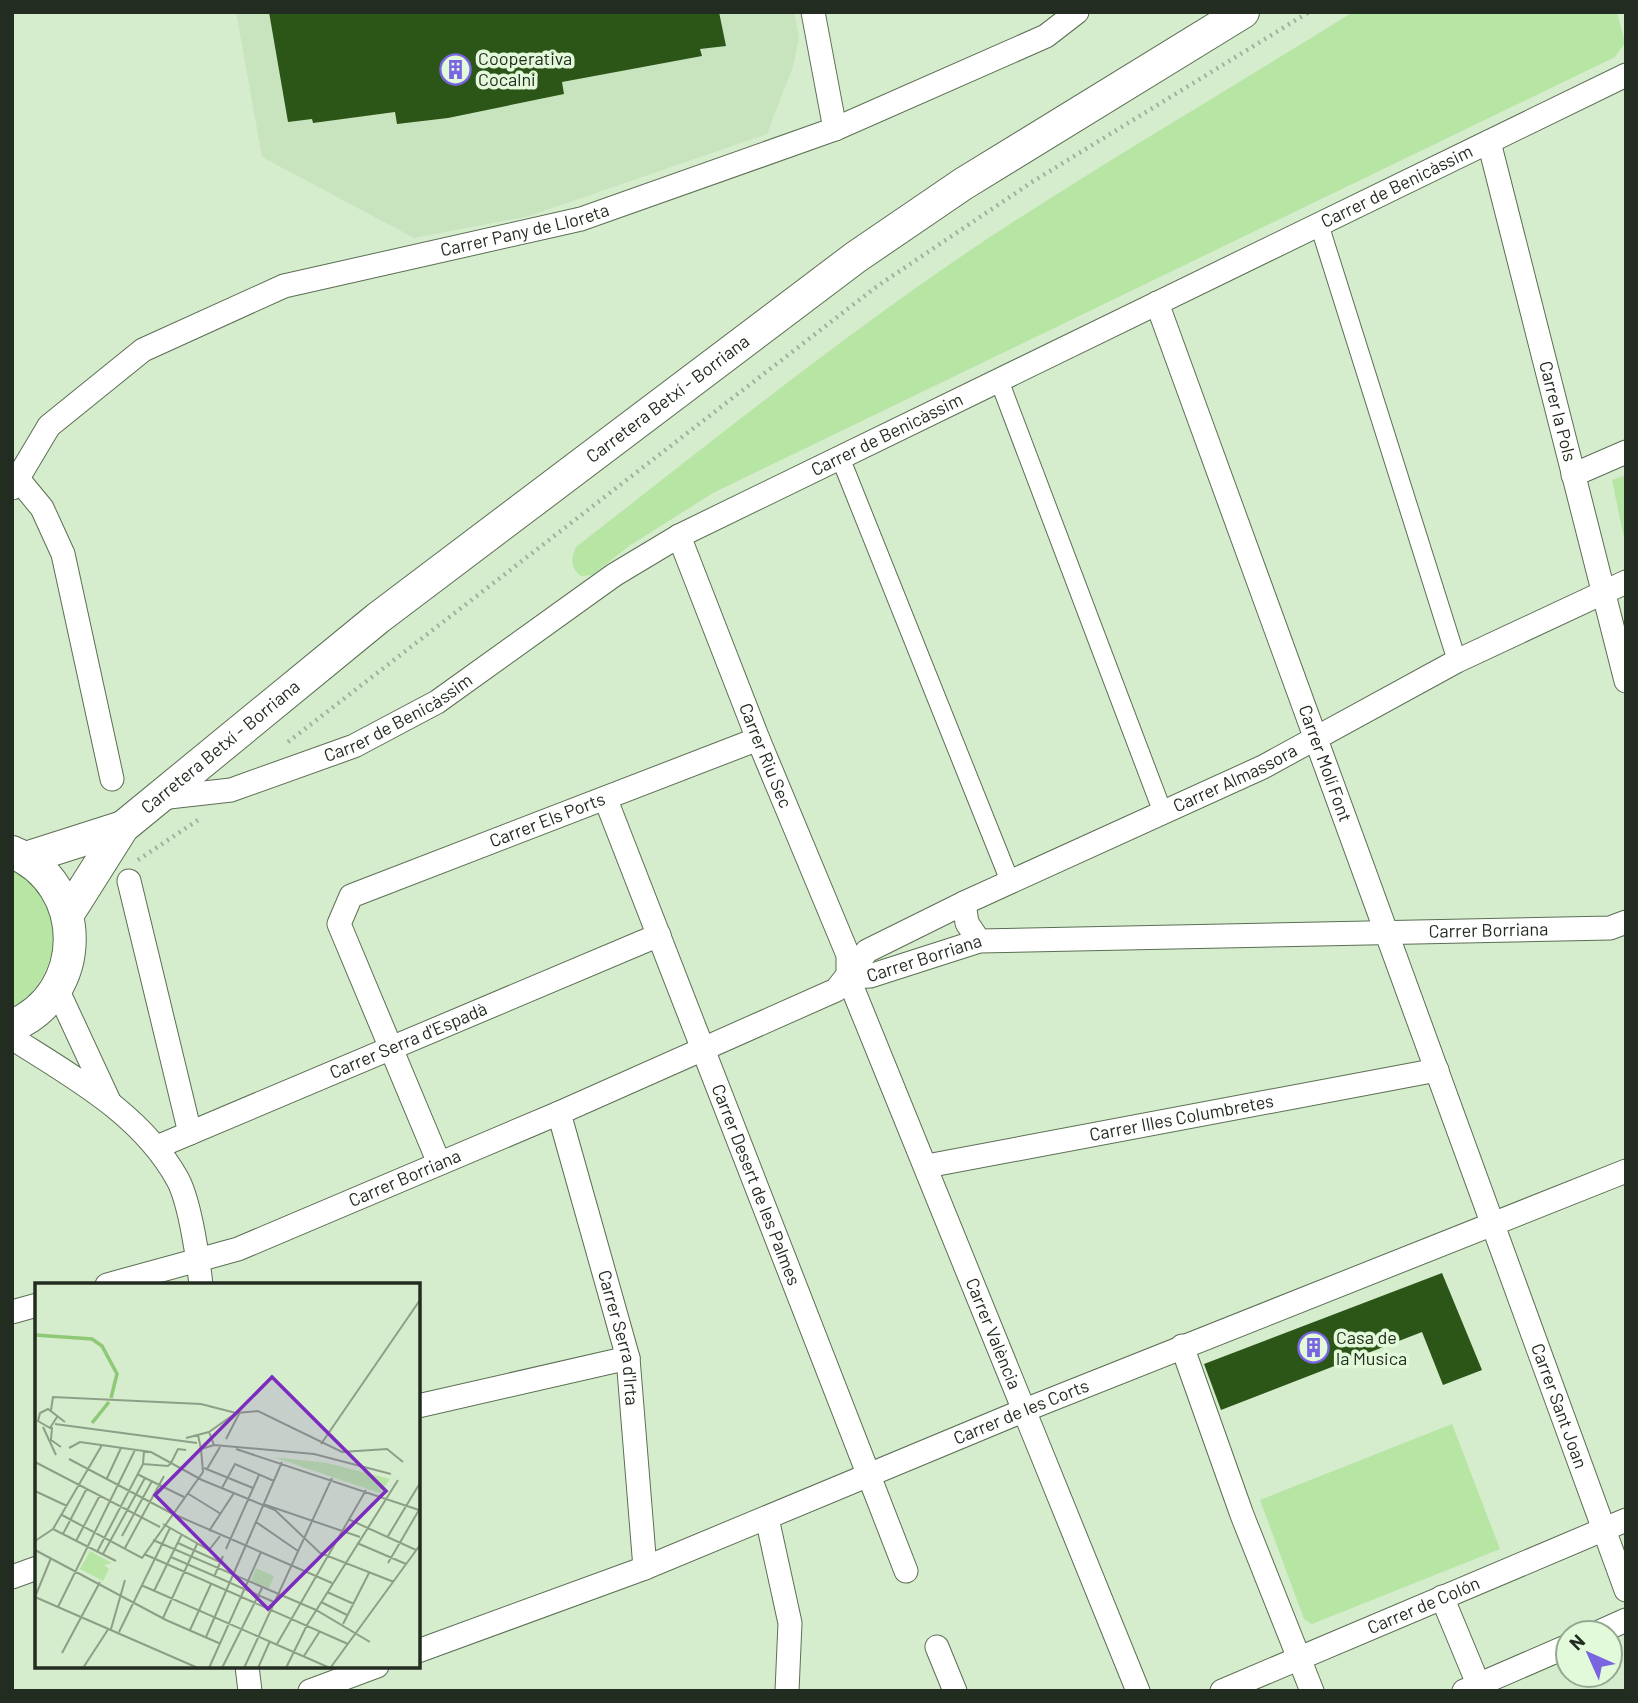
<svg xmlns="http://www.w3.org/2000/svg" width="1638" height="1703" viewBox="0 0 1638 1703" font-family="Barlow,sans-serif">
	<style>
		.built { fill: #c8e4be }
		.green { fill: #b6e5a4 }
		.building { fill: #2c5518 }
		.lines { fill: none; stroke-linecap: round; stroke-linejoin: round }
		.pedestrian-casing { stroke: #5b6f53; stroke-width: 20 }
		.minor-casing { stroke: #5b6f53; stroke-width: 25 }
		.secondary-casing { stroke: #5b6f53; stroke-width: 34 }
		.path { stroke: #a0b299; stroke-width: 4.5; stroke-dasharray: 2 5; stroke-linecap: butt }
		.pedestrian { stroke: #fff; stroke-width: 18 }
		.minor { stroke: #fff; stroke-width: 23 }
		.secondary { stroke: #fff; stroke-width: 32 }
		.labels { text-anchor: middle; stroke-width: 7; stroke-linejoin: round; paint-order: stroke }
		.poi-label { font-size: 18px; fill: #232c20; stroke: #e2fada; text-anchor: start }
		.street-label { font-size: 18px; fill: #232c20; stroke: #e2fada }
		.inset-river { fill: none; stroke: #8ec977; stroke-width: 3.5 }
		.inset-road { fill: none; stroke: #8e9f88; stroke-width: 2 }
		.view { fill: #7b2cbf; fill-opacity: 0.15; stroke: #7b2cbf; stroke-width: 3.5 }
		.inset-edge { fill: none; stroke: #232c20; stroke-width: 3.5 }
	</style>
	<rect width="100%" height="100%" fill="#d5eccd"/>
	<path class="built" d="M 236,12 L 794,12 L 799,37 L 793,67 L 767,134 L 529,216 L 414,238 L 262,157 Z"/>
	<path class="green" d="M 1353,12 L 1617,12 L 1625,43 L 1615,57 L 713,493 L 629,546 L 592,575 L 581,576 C 570,568 571,558 576,547 C 718,437 859,322 1010,224 C 1123,151 1239,83 1353,12 Z
		M 1626,475 L 1626,538 L 1624,538 L 1612,480 Z
		M 12,869 C 71,900 64,975 12,1009 Z
		M 1452,1424 L 1500,1549 L 1312,1624 L 1304,1619 L 1260,1500 Z"/>
	<path class="building" d="M 269,12 L 719,12 L 726,46 L 700,49 L 702,56 L 562,82 L 564,94 L 448,118 L 397,124 L 395,112 L 313,123 L 312,119 L 288,122 Z
		M 1442,1273 L 1482,1370 L 1443,1385 L 1422,1332 L 1221,1410 L 1204,1364 Z"/>
	<g class="lines">
		<defs>
			<path id="pedestrian" d="M 1319,224 L 1457,661
				M 999,380 L 1163,813
				M 840,457 L 1011,884"/>
			<g id="minor">
				<path d="M 813,12 L 835,129"/>
				<path id="s1" d="M 1489,142 L 1626,681"/>
				<path id="s2" d="M 1157,303 L 1626,1590"/>
				<path d="M 1573,475 L 1626,452"/>
				<path d="M 18,479 L 42,508 L 63,554 L 112,779"/>
				<path id="s3" d="M 12,488 L 49,426 L 143,350 L 284,286 L 581,219 L 835,129 L 1046,36 L 1077,12"/>
				<path id="s4" d="M 679,536 L 758,739 L 848,955 L 848,977 L 1138,1691"/>
				<path id="s5" d="M 160,798 L 231,790 L 354,746 L 437,702 L 614,575 L 679,536 L 1626,75"/>
				<path id="s6" d="M 606,800 L 906,1571"/>
				<path d="M 129,881 L 190,1133"/>
				<path d="M 964,903 L 967,923 L 979,941"/>
				<path id="s7" d="M 848,977 L 870,976 L 979,941 L 1610,928 L 1626,922"/>
				<path d="M 57,989 L 109,1101"/>
				<path d="M 12,1038 C 73,1077 142,1114 178,1180 C 190,1203 198,1258 201,1285"/>
				<path id="s8" d="M 559,1113 L 628,1358 L 645,1568"/>
				<path id="s9" d="M 157,1147 L 659,935"/>
				<path id="s10" d="M 439,1163 L 339,924 L 351,896 L 758,739"/>
				<path id="s11" d="M 927,1166 L 1437,1070"/>
				<path id="s12" d="M 107,1285 L 238,1249 L 559,1113 L 836,990 L 867,951 L 964,903 L 1263,767 L 1457,661 L 1626,582"/>
				<path d="M 12,1312 L 37,1305"/>
				<path d="M 1182,1346 L 1242,1515 L 1312,1691"/>
				<path d="M 418,1406 L 628,1358"/>
				<path d="M 767,1518 L 790,1623 L 787,1691"/>
				<path d="M 12,1577 L 37,1568"/>
				<path d="M 1442,1597 L 1481,1691"/>
				<path d="M 1597,1633 L 1626,1620"/>
				<path d="M 937,1647 L 955,1691"/>
				<path id="s13" d="M 418,1651 L 645,1568 L 1025,1410 L 1626,1171"/>
				<path d="M 247,1666 L 250,1691"/>
				<path d="M 310,1691 L 377,1666"/>
				<path id="s14" d="M 1222,1691 L 1626,1520"/>
				<path d="M 1464,1691 L 1568,1646"/>
			</g>
			<g id="secondary">
				<path d="M 12,852 C 89,884 89,994 12,1026"/>
				<path d="M 26,858 L 123,827"/>
				<path id="s15" d="M 68,914 L 123,827 L 378,618 L 856,257 L 963,184 L 1243,12"/>
			</g>
		</defs>
		<use href="#pedestrian" class="pedestrian-casing"/>
		<use href="#minor" class="minor-casing"/>
		<use href="#secondary" class="secondary-casing"/>
		<path class="path" d="M 288,742 L 876,287 L 1032,182 L 1309,12
			M 138,860 L 201,818"/>
		<use href="#pedestrian" class="pedestrian"/>
		<use href="#minor" class="minor"/>
		<use href="#secondary" class="secondary"/>
	</g>
	<defs>
		<symbol id="building-ring" viewBox="-11 -11 22 22"><circle r="9.5" fill="#e2fada" stroke="#7a65e0" stroke-width="1.5"/><path d="M-4-6H4V6H1V3H-1V6H-4ZM-2.5-4.3h1.7v1.8h-1.7ZM.8-4.3h1.7v1.8H.8ZM-2.5-1h1.7V.8h-1.7ZM.8-1h1.7V.8H.8Z" fill="#7a65e0"/></symbol>
	</defs>
	<g fill-rule="evenodd">
		<use href="#building-ring" x="438" y="52" width="35" height="35"/>
		<use href="#building-ring" x="1296" y="1330" width="35" height="35"/>
	</g>
	<g class="labels">
		<g class="poi-label">
			<text x="478" y="65">Cooperativa<tspan x="478" dy="21">Cocalni</tspan></text>
			<text x="1336" y="1344">Casa de<tspan x="1336" dy="21">la Musica</tspan></text>
		</g>
		<g class="street-label">
			<text dy="6" stroke="none"><textPath href="#s5" startOffset="1388">Carrer de Benicàssim</textPath></text>
			<text dy="6" stroke="none"><textPath href="#s3" startOffset="595">Carrer Pany de Lloreta</textPath></text>
			<text dy="6" stroke="none"><textPath href="#s15" startOffset="796">Carretera Betxí - Borriana</textPath></text>
			<text dy="6" stroke="none"><textPath href="#s1" startOffset="278">Carrer la Pols</textPath></text>
			<text dy="6" stroke="none"><textPath href="#s5" startOffset="821">Carrer de Benicàssim</textPath></text>
			<text dy="6" stroke="none"><textPath href="#s5" startOffset="254">Carrer de Benicàssim</textPath></text>
			<text dy="6" stroke="none"><textPath href="#s15" startOffset="229">Carretera Betxí - Borriana</textPath></text>
			<text dy="6" stroke="none"><textPath href="#s4" startOffset="236">Carrer Riu Sec</textPath></text>
			<text dy="6" stroke="none"><textPath href="#s2" startOffset="490">Carrer Molí Font</textPath></text>
			<text dy="6" stroke="none"><textPath href="#s12" startOffset="1244">Carrer Almassora</textPath></text>
			<text dy="6" stroke="none"><textPath href="#s10" startOffset="500">Carrer Els Ports</textPath></text>
			<text dy="6" stroke="none"><textPath href="#s7" startOffset="646">Carrer Borriana</textPath></text>
			<text dy="6" stroke="none"><textPath href="#s7" startOffset="79">Carrer Borriana</textPath></text>
			<text dy="6" stroke="none"><textPath href="#s9" startOffset="273">Carrer Serra d'Espadà</textPath></text>
			<text dy="6" stroke="none"><textPath href="#s11" startOffset="259">Carrer Illes Columbretes</textPath></text>
			<text dy="6" stroke="none"><textPath href="#s12" startOffset="317">Carrer Borriana</textPath></text>
			<text dy="6" stroke="none"><textPath href="#s6" startOffset="413">Carrer Desert de les Palmes</textPath></text>
			<text dy="6" stroke="none"><textPath href="#s4" startOffset="859">Carrer València</textPath></text>
			<text dy="6" stroke="none"><textPath href="#s8" startOffset="233">Carrer Serra d'Irta</textPath></text>
			<text dy="6" stroke="none"><textPath href="#s2" startOffset="1174">Carrer Sant Joan</textPath></text>
			<text dy="6" stroke="none"><textPath href="#s13" startOffset="649">Carrer de les Corts</textPath></text>
			<text dy="6" stroke="none"><textPath href="#s14" startOffset="219">Carrer de Colón</textPath></text>
		</g>
	</g>
	<g transform="translate(35 1283)">
		<rect width="385" height="385" fill="#d5eccd"/>
		<path d="M 238,174 L 292,180 L 355,196 L 345,210 ZM 55,268 L 77,280 L 69,282 L 74,286 L 68,298 L 45,286 ZM 221,285 L 239,293 L 234,305 L 216,298 Z" fill="#b6e5a4"/>
		<path class="inset-river" d="M 0,52 L 57,56 L 67,63 L 82,91 L 76,115M 57,140 L 74,119"/>
		<path class="inset-road" d="M 16,127 L 18,114 L 166,121 L 201,130M 22,134 L 15,145 L 3,138 L 5,130 L 13,126 L 30,139M 20,141 L 162,160M 8,144 L 21,172M 17,144 L 16,157 L 26,164M 174,149 L 201,130 L 223,128 L 307,169 L 352,166 L 368,179M 151,155 L 174,149 L 179,162 L 166,166 L 163,152M 191,156 L 205,129M 286,161 L 385,17M 179,162 L 279,171 L 356,191M 34,165 L 45,159 L 116,169 L 167,197 L 240,227 L 285,270 L 359,299M 201,166 L 384,227M 34,176 L 136,230 L 297,300M 0,179 L 125,244M 136,180 L 143,166 L 151,167M 108,181 L 133,183 L 136,180M 169,185 L 218,205M 172,186 L 185,164M 102,191 L 149,214M 72,195 L 86,165M 187,205 L 200,181 L 239,198M 0,208 L 32,223M 152,210 L 186,231M 228,221 L 325,254M 27,232 L 107,275 L 168,189 L 166,166M 313,236 L 381,267M 221,239 L 263,268M 128,241 L 174,267 L 185,253M 18,246 L 67,162M 18,246 L 81,278M 174,248 L 199,210M 28,251 L 52,205M 87,253 L 117,198M 353,253 L 385,200M 118,257 L 281,327 L 335,359M 0,258 L 18,246M 41,258 L 65,212M 143,260 L 185,279M 322,260 L 371,281M 90,265 L 129,193M 191,266 L 224,192M 0,267 L 131,337 L 186,361M 62,269 L 108,181 L 109,168M 68,271 L 110,195M 109,271 L 313,361M 136,274 L 239,319M 353,280 L 384,227M 179,294 L 188,273M 106,302 L 295,385M 119,308 L 147,251M 292,309 L 319,321M 0,314 L 163,385M 0,314 L 16,275M 286,319 L 312,332M 23,324 L 100,167M 128,335 L 162,261M 308,341 L 334,290M 76,346 L 90,297M 155,347 L 176,301M 84,349 L 135,245M 171,354 L 247,179M 242,361 L 331,207M 27,370 L 65,299M 269,373 L 285,348M 296,384 L 385,262M 48,385 L 74,345M 174,385 L 226,269M 187,385 L 227,305M 209,385 L 297,195M 223,385 L 235,358M 251,385 L 272,342 L 363,197"/>
		<path class="view" d="M 237,94 L 351,208 L 233,326 L 120,212 Z"/>
		<rect width="385" height="385" class="inset-edge"/>
	</g>
	<rect width="1638" height="1703" fill="none" stroke="#232c20" stroke-width="28"/>
	<g transform="translate(1589 1654) rotate(315)"><circle r="33" fill="#e2fada" stroke="#96a890" stroke-width="2"/>
	<path d="M0-5L12 26L0 18L-12 26Z" fill="#7a65e0"/>
	<text y="-10" font-size="19" font-weight="bold" text-anchor="middle" fill="#232c20">N</text>
	</g>
</svg>
